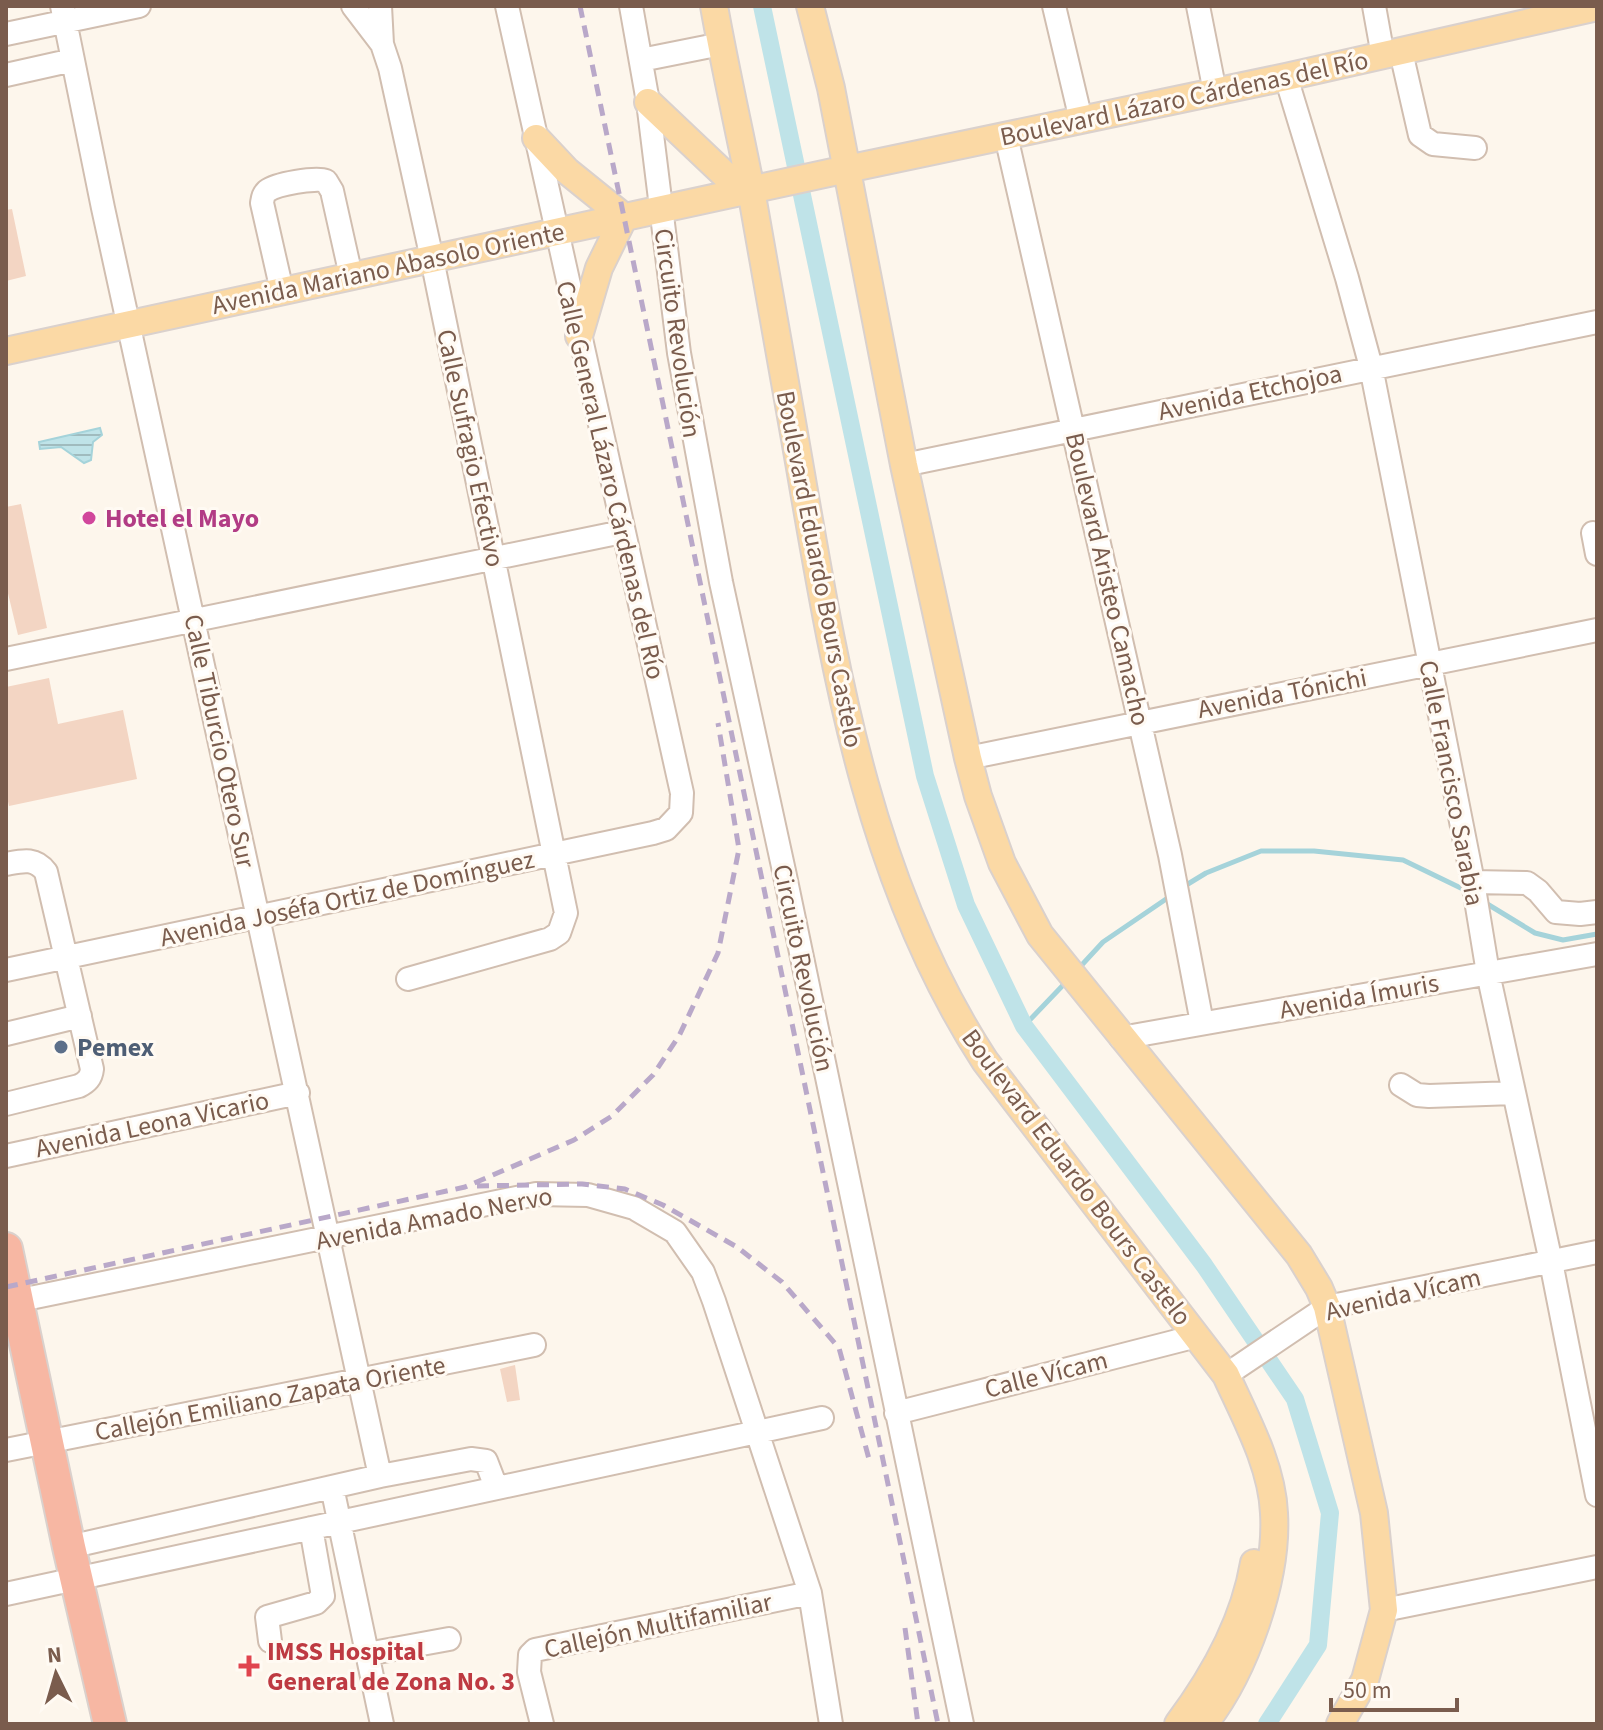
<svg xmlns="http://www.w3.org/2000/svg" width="1603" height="1730" viewBox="0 0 1603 1730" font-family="'Source Sans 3',sans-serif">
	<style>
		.water { fill: url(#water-rules); stroke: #a5d3da; stroke-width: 2 }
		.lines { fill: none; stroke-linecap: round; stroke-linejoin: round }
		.stream { stroke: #a5d3da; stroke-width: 5 }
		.canal { stroke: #bfe3e8; stroke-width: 18 }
		.building { fill: #f3d5c3 }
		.minor-casing { stroke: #d1beb0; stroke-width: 26 }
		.major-casing { stroke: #dad1cd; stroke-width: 30 }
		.highway-casing { stroke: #dad1cd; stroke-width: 36 }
		.minor { stroke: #fff; stroke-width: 22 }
		.major { stroke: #fbd9a5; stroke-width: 26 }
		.highway { stroke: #f7b7a3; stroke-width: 32 }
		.rail { stroke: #b9a8c9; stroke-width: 5; stroke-dasharray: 12 8; stroke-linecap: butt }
		.hotel-dot { fill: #d1479c; stroke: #fffaf3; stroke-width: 3 }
		.service-dot { fill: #5c6f8a; stroke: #fffaf3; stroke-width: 3 }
		.health-dot { fill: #e0444e; stroke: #fffaf3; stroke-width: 3 }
		.labels { text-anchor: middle; stroke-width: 6; stroke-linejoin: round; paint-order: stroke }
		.street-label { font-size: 26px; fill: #7a5c4d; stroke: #fffaf3 }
		.hotel-label { font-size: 26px; font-weight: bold; fill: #b23c85; stroke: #fffaf3; text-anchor: start }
		.service-label { font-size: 26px; font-weight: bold; fill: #4e5e75; stroke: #fffaf3; text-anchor: start }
		.health-label { font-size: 26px; font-weight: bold; fill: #be3a42; stroke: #fffaf3; text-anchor: start }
	</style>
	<defs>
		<pattern id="water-rules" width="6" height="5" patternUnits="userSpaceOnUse" patternTransform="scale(2)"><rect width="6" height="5" fill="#bfe3e8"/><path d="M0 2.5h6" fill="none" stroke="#a0bbbe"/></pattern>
	</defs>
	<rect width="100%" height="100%" fill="#fdf6ec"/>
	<path class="water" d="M 100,428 L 102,435 L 93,442 L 91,460 L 84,463 L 61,447 L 40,449 L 39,442 Z"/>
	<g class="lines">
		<path class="stream" d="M 1183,887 L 1206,873 L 1261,851 L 1314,851 L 1403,860 L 1469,892
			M 1484,902 L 1535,933 L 1563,940 L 1597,934
			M 1079,968 L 1103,942 L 1172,895
			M 1024,1026 L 1067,981"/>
		<path class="canal" d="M 762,6 L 925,776 L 966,905 L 1024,1026 L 1204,1265 L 1295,1399 L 1330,1513 L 1318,1645 L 1267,1724"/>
	</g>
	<path class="building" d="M 12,209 L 26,276 L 6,281 L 6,210 Z
		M 21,504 L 47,628 L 18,635 L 6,585 L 6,507 Z
		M 49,678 L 58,724 L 123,710 L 137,779 L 9,806 L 6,793 L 6,687 Z
		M 515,1365 L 520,1400 L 507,1402 L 500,1369 Z"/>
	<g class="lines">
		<defs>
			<path id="minor" d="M 62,6 L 103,208 L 380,1476
				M 353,6 L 382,44 L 390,68 L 432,259 L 566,913 L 559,933 L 550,939 L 408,979
				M 380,6 L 382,44
				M 631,6 L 648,102 L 679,353 L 721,582 L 784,871 L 962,1724
				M 1054,6 L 1081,120
				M 1198,6 L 1215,92
				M 1374,6 L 1383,56
				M 6,34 L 139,6
				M 1401,52 L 1420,135 L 1433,144 L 1475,148
				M 641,60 L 721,44
				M 6,75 L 73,60
				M 1286,77 L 1347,278 L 1371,367 L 1473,882 L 1488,973 L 1551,1262 L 1597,1495
				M 1006,136 L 1170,855 L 1202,1023
				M 282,291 L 262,203 C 263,197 263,195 267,191 C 276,184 316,177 326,181 L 332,191 L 351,276
				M 904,465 L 1597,322
				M 1593,533 L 1597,554
				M 6,659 L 622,532
				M 968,758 L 1597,630
				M 6,864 C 22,861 35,857 46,872 L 92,1069 C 91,1078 87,1082 79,1086 L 6,1104
				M 1473,882 L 1527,883 L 1538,891 L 1556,912 L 1580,914 L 1597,912
				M 6,970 L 653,833 L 666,829 L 681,813 L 682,793 L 507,6
				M 6,1034 L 80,1016
				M 1121,1038 L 1597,954
				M 1401,1085 L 1417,1095 L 1429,1096 L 1514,1093
				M 6,1156 L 298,1093
				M 6,1303 L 536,1194 L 588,1195 L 634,1208 L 675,1232 L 703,1272 L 714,1301 L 810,1593 L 831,1724
				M 1226,1375 L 1327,1307 L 1597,1252
				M 896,1413 L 1197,1336
				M 6,1450 L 534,1345
				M 332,1487 L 382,1724
				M 69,1547 L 380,1476 L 471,1459 L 486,1461 L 496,1487
				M 6,1594 L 822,1418
				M 1384,1610 L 1597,1567
				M 270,1641 L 267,1617 L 316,1603 L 323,1596 L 311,1528
				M 367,1654 L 449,1639
				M 542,1724 L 529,1672 L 530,1655 L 535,1650 L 810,1593"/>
			<path id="major" d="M 714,6 C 725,68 739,129 751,190 C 765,267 778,345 792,422 C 831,642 860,869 985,1061 L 1226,1375 C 1245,1417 1272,1465 1274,1513 C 1278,1579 1245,1672 1204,1724
				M 810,6 L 831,88 L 904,465 L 968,758 L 978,796 L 1002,863 L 1040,935 L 1299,1255 L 1319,1288 L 1327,1307 L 1374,1513 L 1384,1610 L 1365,1680 L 1340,1724
				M 648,102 L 742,191
				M 536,138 L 567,171 L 624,217 L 599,268 L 579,336
				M 6,351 L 847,169 L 1286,77 L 1597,7
				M 1178,1724 C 1214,1676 1244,1623 1254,1563"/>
			<path id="highway" d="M 6,1249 L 69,1547 L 110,1724"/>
		</defs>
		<use href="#minor" class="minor-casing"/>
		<use href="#major" class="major-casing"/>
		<use href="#highway" class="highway-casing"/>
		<use href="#minor" class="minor"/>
		<use href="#major" class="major"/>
		<use href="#highway" class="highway"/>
		<path class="rail" d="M 580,6 L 938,1724
			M 477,1186 L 582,1184 L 625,1189 L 663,1205 L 737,1247 L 782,1282 L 839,1348 L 869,1459
			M 6,1287 L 465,1187 L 574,1140 L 612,1116 L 653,1075 L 679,1036 L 718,953 L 739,849 L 718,723
			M 905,1628 L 918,1724"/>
	</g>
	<circle class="hotel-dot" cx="89" cy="518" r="8"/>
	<circle class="service-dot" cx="61" cy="1047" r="8"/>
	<path class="health-dot" d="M245 1654h8v8h8v8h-8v8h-8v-8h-8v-8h8z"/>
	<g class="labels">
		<g class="street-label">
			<text transform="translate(1184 98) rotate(-12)" y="9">Boulevard Lázaro Cárdenas del Río</text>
			<text transform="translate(388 268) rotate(-12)" y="9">Avenida Mariano Abasolo Oriente</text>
			<text transform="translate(678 333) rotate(82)" y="9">Circuito Revolución</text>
			<text transform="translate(1250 392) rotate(-12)" y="9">Avenida Etchojoa</text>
			<text transform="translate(471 448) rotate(78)" y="9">Calle Sufragio Efectivo</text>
			<text transform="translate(611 480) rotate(77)" y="9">Calle General Lázaro Cárdenas del Río</text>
			<text transform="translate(820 569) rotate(79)" y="9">Boulevard Eduardo Bours Castelo</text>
			<text transform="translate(1108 579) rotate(77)" y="9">Boulevard Aristeo Camacho</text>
			<text transform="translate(1282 693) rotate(-11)" y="9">Avenida Tónichi</text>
			<text transform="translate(220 741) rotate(78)" y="9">Calle Tiburcio Otero Sur</text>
			<text transform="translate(1452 783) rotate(79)" y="9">Calle Francisco Sarabia</text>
			<text transform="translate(347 898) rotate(-12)" y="9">Avenida Joséfa Ortiz de Domínguez</text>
			<text transform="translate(804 968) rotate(78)" y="9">Circuito Revolución</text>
			<text transform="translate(1359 996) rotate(-10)" y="9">Avenida Ímuris</text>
			<text transform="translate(152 1124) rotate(-12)" y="9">Avenida Leona Vicario</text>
			<text transform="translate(1077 1177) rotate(53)" y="9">Boulevard Eduardo Bours Castelo</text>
			<text transform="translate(434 1218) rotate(-11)" y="9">Avenida Amado Nervo</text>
			<text transform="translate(1403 1294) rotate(-13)" y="9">Avenida Vícam</text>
			<text transform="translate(1046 1374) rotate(-14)" y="9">Calle Vícam</text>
			<text transform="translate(270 1398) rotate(-11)" y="9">Callejón Emiliano Zapata Oriente</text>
			<text transform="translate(658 1625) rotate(-12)" y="9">Callejón Multifamiliar</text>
		</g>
		<g class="hotel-label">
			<text x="105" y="527">Hotel el Mayo</text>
		</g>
		<g class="service-label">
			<text x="77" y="1056">Pemex</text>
		</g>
		<g class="health-label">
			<text x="267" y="1660">IMSS Hospital<tspan x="267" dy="30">General de Zona No. 3</tspan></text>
		</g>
	</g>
	<rect width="1603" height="1730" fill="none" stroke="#7a5c4d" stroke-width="16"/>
	<g transform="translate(56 1674) rotate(355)" stroke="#fffaf3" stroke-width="6" paint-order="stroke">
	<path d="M0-6L14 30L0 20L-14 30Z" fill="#7a5c4d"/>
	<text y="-12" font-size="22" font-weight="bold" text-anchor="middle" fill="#7a5c4d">N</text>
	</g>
	<path d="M1331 1698v12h126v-12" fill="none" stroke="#7a5c4d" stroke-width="4"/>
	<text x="1343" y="1698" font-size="24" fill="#7a5c4d" stroke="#fffaf3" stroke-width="6" paint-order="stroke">50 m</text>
</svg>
